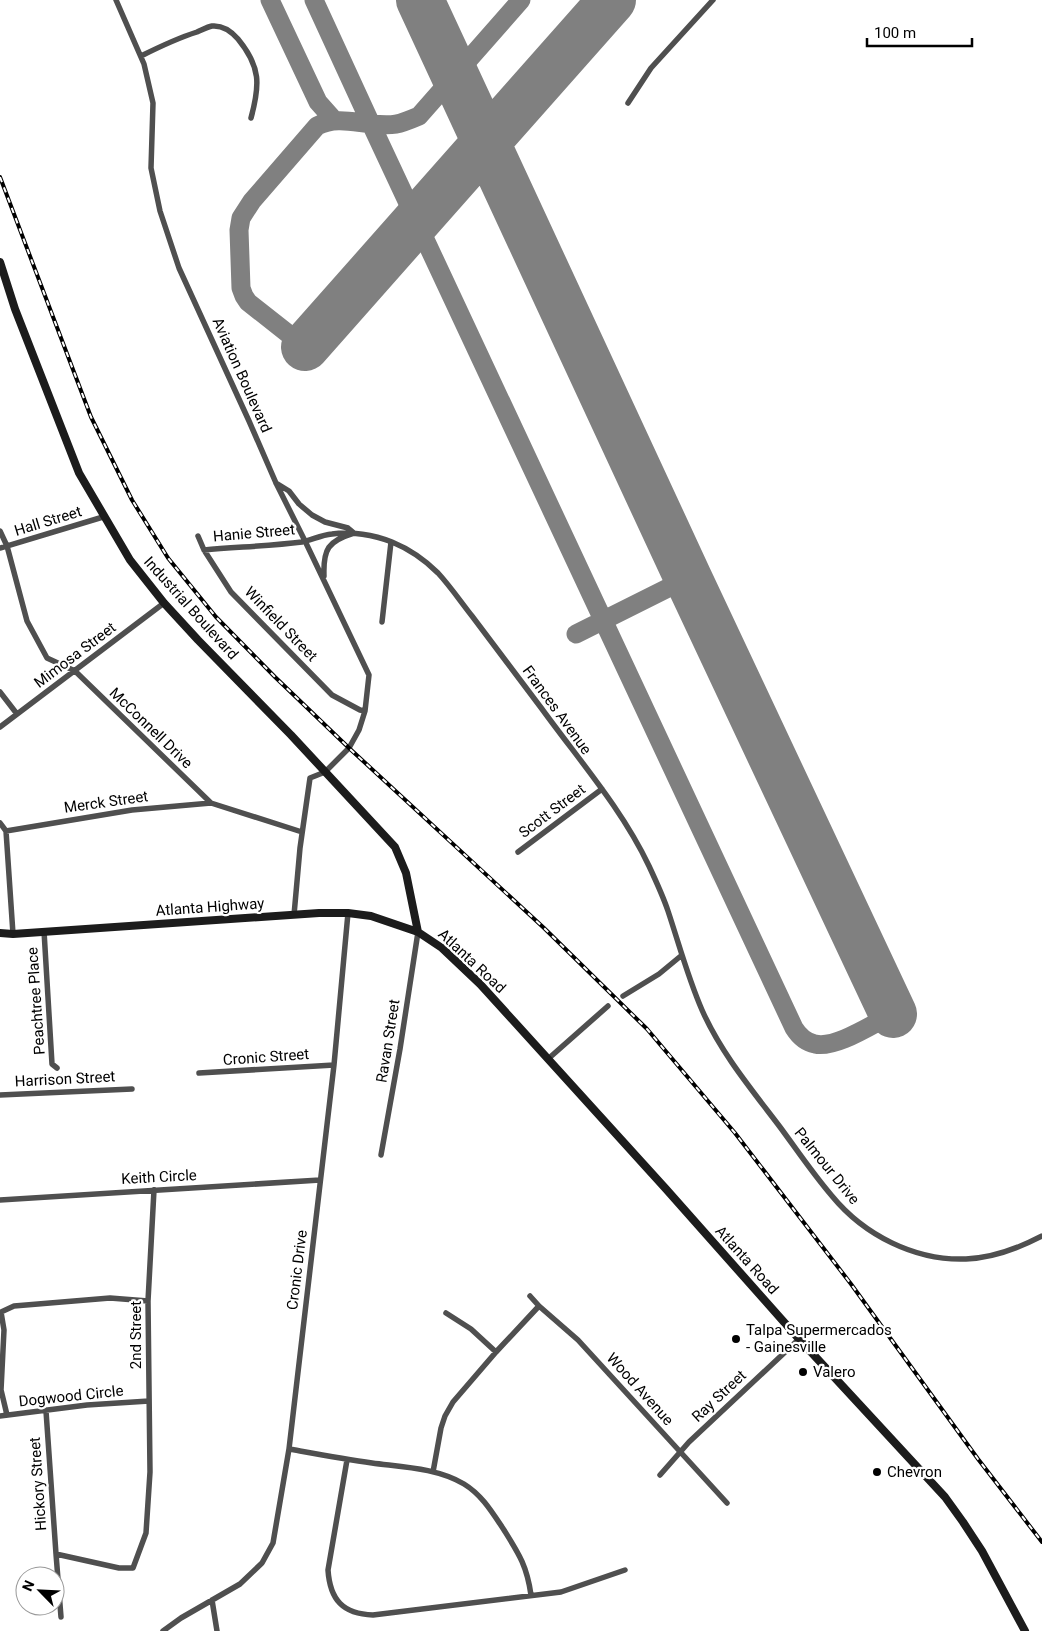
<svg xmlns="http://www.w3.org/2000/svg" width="1042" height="1631" viewBox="0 0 1042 1631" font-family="Roboto,sans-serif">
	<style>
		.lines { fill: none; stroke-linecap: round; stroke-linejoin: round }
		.taxiway { stroke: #808080; stroke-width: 19 }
		.runway { stroke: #808080; stroke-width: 48 }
		.street { stroke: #4f4f4f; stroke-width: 5.5 }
		.secondary { stroke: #1c1c1c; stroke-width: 8 }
		.rail-casing { stroke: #000; stroke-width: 4 }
		.rail { stroke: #fff; stroke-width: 2; stroke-dasharray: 5.5; stroke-linecap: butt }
		.poi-dot { fill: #000; stroke: #fff; stroke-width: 2 }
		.labels { text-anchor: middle; stroke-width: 4.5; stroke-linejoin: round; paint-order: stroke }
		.street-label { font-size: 15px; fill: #000; stroke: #fff }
		.poi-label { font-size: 15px; fill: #000; stroke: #fff; text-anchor: start }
	</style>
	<rect width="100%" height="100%" fill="#fff"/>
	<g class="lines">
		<path class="taxiway" d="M 270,0 L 318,102 L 334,120
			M 314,0 L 371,124 C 394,126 398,125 419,116 L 521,0
			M 305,347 L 248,302 L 244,296 L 241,288 L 239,230 L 241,218 L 252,201 L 317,126 C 335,117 352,122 371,124 L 794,1028 C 799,1036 805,1042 815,1044 C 836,1049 874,1023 893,1014
			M 576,634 L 688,578"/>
		<path class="runway" d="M 420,0 L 688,578 L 893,1014
			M 305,347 L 612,0"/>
		<path class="street" d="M 116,0 L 144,64 L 153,103 L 151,168 L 160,211 L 179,268 L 249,421 L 276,483 L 305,541 L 369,675 L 365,711 L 359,730 L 349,748 L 325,772 L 310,778 L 300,848 L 294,915
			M 141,56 C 159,47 178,38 197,32 C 202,30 207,27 212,26 C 223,25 232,32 238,39 C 261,67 260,85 251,118
			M 628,103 L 651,68 L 713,0
			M 276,483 L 289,491 L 299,504 L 312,515 L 325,522 L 348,528 L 354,533 C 328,541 323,549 324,576
			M 0,531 L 7,546 L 27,621 L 47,658 L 75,671 L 211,803 L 302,832
			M 198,536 L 204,550 L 231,592 L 332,695 L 360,710 L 365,711
			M 0,548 L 103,517
			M 204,550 C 237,547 270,546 302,542 C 312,540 321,535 332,534 C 351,531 374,535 392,542 C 409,549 425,560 438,573 C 450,586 461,602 472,616 C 495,647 519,678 542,709 C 579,760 622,809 649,866 C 656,881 663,896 668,911 C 679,944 688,978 702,1010 C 721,1053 752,1090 780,1127 C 797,1150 813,1174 832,1196 C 864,1235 915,1261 966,1259 C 992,1258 1019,1248 1042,1236
			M 382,622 L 391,542
			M 0,692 L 17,714
			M 0,727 L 164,603
			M 0,823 L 6,831 L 13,934
			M 6,831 L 132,810 L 211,803
			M 518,852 L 602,789
			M 44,931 L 52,1064 L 57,1068
			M 623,996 L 659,974 L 682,955
			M 548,1059 L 608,1006
			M 199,1073 L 334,1065
			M 0,1095 L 132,1089
			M 381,1155 L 400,1049 L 418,932
			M 0,1200 L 320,1180
			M 530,1296 L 539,1306 L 578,1340 L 727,1503
			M 446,1313 L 471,1329 L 496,1352
			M 46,1411 L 56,1554 L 119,1568 L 133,1568 L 146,1533 L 150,1472 L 148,1301 L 154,1190
			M 7,1415 L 1,1390 L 4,1330 L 1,1312 L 14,1306 L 110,1298 L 148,1301
			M 0,1416 L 87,1405 L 149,1401
			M 289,1449 C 317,1454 344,1459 372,1463 C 402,1467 437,1468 464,1484 C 482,1495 492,1512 504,1530 C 519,1554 527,1566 531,1595
			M 347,1460 L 328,1570 C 330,1600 343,1614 373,1615 L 561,1592 L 625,1570
			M 433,1472 L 441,1428 L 445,1416 L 453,1402 L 496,1352 L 539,1306
			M 660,1475 L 689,1442 L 799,1339
			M 56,1554 L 61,1617
			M 212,1600 L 217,1631
			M 163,1631 L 181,1618 L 240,1584 L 262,1563 L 273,1543 L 289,1449 L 334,1065 L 348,913"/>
		<path class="secondary" d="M 0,262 L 15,309 L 79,473 L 130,560 L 164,603 L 198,640 L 291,735 L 395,847 L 406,873 L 418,932
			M 0,933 L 13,934 L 319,913 L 348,913 L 371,916 L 418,932 L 442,948 L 480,984 L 666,1189 L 799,1339 L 945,1497 L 963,1522 L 982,1551 L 1025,1631"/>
		<defs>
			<path id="rail" d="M 0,177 L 91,417 L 132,500 L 168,558 L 216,617 L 275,677 L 349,748 L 544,928 L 647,1029 L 735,1133 L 851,1284 L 978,1459 L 1042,1542"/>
		</defs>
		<use href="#rail" class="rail-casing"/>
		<use href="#rail" class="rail"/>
	</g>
	<g class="poi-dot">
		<circle cx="736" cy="1339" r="5"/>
		<circle cx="803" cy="1372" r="5"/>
		<circle cx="877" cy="1472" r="5"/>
	</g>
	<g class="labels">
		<g class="street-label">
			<text transform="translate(242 375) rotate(66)" y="5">Aviation Boulevard</text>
			<text transform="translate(48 521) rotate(-17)" y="5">Hall Street</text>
			<text transform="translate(254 533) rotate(-5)" y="5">Hanie Street</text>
			<text transform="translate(191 608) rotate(48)" y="5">Industrial Boulevard</text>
			<text transform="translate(281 624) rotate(46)" y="5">Winfield Street</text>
			<text transform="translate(75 655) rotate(-37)" y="5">Mimosa Street</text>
			<text transform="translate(557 710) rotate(54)" y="5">Frances Avenue</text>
			<text transform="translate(151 728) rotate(44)" y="5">McConnell Drive</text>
			<text transform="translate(106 802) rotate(-8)" y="5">Merck Street</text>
			<text transform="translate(552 811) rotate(-37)" y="5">Scott Street</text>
			<text transform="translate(210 907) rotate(-4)" y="5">Atlanta Highway</text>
			<text transform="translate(472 961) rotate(43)" y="5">Atlanta Road</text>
			<text transform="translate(36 1001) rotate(-94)" y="5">Peachtree Place</text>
			<text transform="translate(388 1041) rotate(-81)" y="5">Ravan Street</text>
			<text transform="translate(266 1057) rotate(-4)" y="5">Cronic Street</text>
			<text transform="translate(65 1079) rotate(-3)" y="5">Harrison Street</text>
			<text transform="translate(827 1166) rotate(51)" y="5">Palmour Drive</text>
			<text transform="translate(159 1177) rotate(-3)" y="5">Keith Circle</text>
			<text transform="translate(747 1260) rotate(48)" y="5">Atlanta Road</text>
			<text transform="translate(297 1270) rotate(-83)" y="5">Cronic Drive</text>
			<text transform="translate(136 1335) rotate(-90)" y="5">2nd Street</text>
			<text transform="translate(640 1389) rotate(48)" y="5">Wood Avenue</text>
			<text transform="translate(71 1396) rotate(-6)" y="5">Dogwood Circle</text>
			<text transform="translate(719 1396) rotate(-43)" y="5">Ray Street</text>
			<text transform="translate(38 1484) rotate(-94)" y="5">Hickory Street</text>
		</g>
		<g class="poi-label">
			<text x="746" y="1335">Talpa Supermercados<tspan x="746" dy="17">- Gainesville</tspan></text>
			<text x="813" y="1377">Valero</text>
			<text x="887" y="1477">Chevron</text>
		</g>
	</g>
	<g transform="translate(40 1591) rotate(294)"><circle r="24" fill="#ffffff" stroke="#999999"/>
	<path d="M0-4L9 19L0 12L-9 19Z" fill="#000000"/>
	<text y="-8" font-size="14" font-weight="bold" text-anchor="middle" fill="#000000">N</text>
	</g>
	<path d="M867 38v8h105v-8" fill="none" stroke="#000000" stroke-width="2.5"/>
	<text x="874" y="38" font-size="15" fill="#000000" stroke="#ffffff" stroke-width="4" paint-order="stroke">100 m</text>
</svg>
